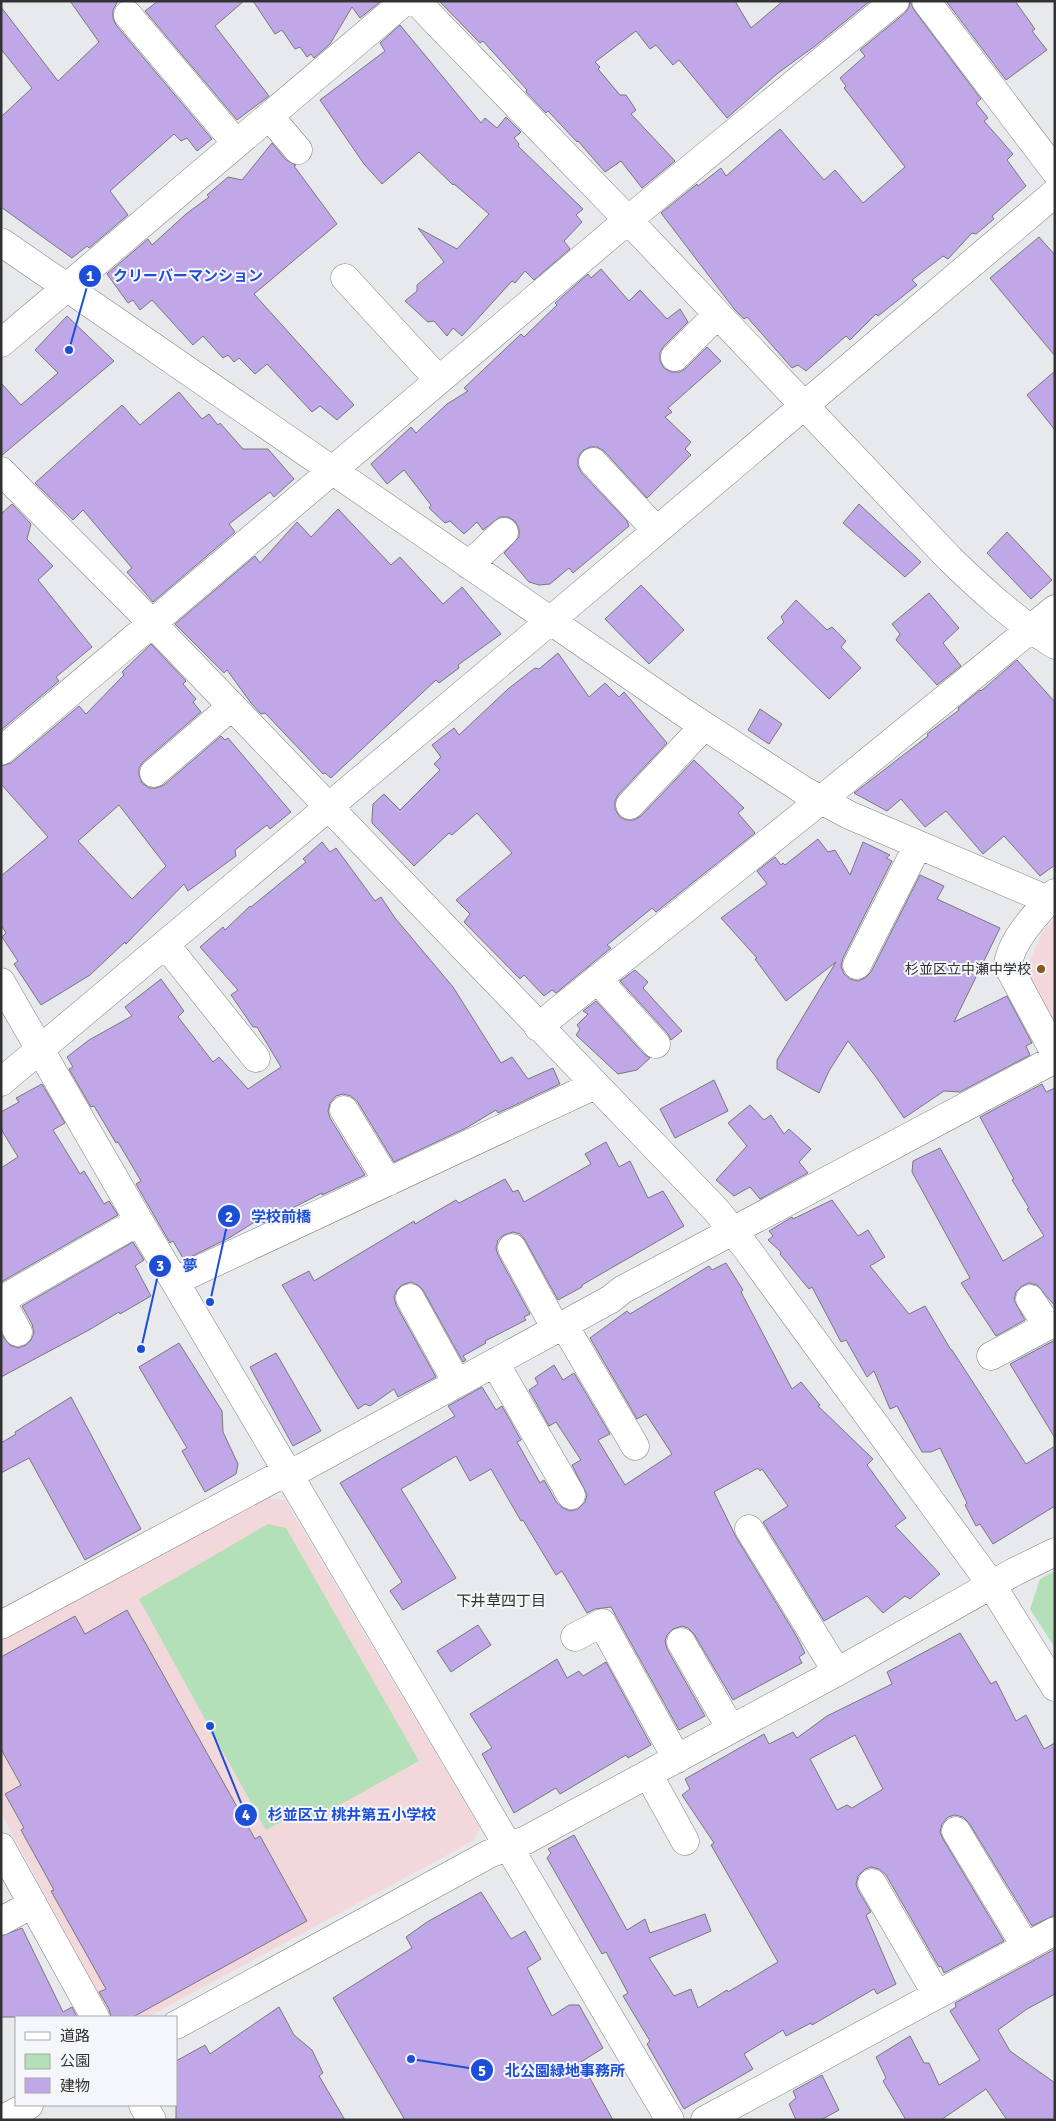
<svg xmlns="http://www.w3.org/2000/svg" width="1056" height="2121" viewBox="0 0 1056 2121" font-family="Signika,'Noto Sans JP',sans-serif">
	<style>
		.education { fill: #f3d8db }
		.green { fill: #b3dfb9 }
		.building { fill: #c0a7e7; stroke: #79787b; fill-rule: evenodd }
		.lines { fill: none; stroke-linecap: round; stroke-linejoin: round }
		.minor-casing { stroke: #808183; stroke-width: 29 }
		.minor { stroke: #fff; stroke-width: 28 }
		.poi-dot { fill: #94521f; stroke: #f5f6f9; stroke-width: 2 }
		.labels { text-anchor: middle; stroke-width: 4; stroke-linejoin: round; paint-order: stroke }
		.poi-label { font-size: 14px; fill: #323233; stroke: #f5f6f9; text-anchor: end }
		.neighbourhood-label { font-size: 15px; fill: #323233; stroke: #f5f6f9 }
		.leader { fill: none; stroke: #1d4ed8; stroke-width: 2 }
		.callout-dot { fill: #1d4ed8; stroke: #f5f6f9; stroke-width: 2 }
		.mark-label { font-size: 15px; text-anchor: middle; font-weight: bold; fill: #fff }
		.callout-label { font-size: 15px; text-anchor: middle; font-weight: bold; fill: #1d4ed8; stroke: #f5f6f9; stroke-width: 4; stroke-linejoin: round; paint-order: stroke }
	</style>
	<rect width="100%" height="100%" fill="#e8e9ec"/>
	<path class="education" d="M 1055,917 L 1055,1028 L 1026,977 L 1029,962 L 1043,931 Z
		M 269,1498 L 285,1500 L 480,1828 L 473,1841 L 148,2017 L 111,2017 L 1,1813 L 1,1639 Z"/>
	<path class="green" d="M 268,1524 L 286,1528 L 419,1761 L 312,1820 L 294,1815 L 266,1830 L 139,1599 Z
		M 1055,1571 L 1055,1648 L 1030,1609 L 1040,1579 Z"/>
	<path class="building" d="M 70,1 L 118,1 L 113,10 L 113,18 L 116,25 L 212,139 L 197,151 L 187,138 L 181,141 L 174,134 L 110,191 L 128,215 L 89,248 L 87,246 L 72,258 L 1,207 L 1,117 L 32,88 L 1,49 L 1,7 L 58,81 L 99,42 Z
		M 158,1 L 244,1 L 215,26 L 269,96 L 237,120 L 145,11 Z
		M 253,1 L 380,1 L 380,2 L 360,18 L 352,7 L 330,44 L 314,58 L 311,54 L 307,57 L 300,47 L 295,49 L 282,30 L 275,34 Z
		M 439,1 L 735,1 L 751,28 L 783,1 L 870,1 L 815,46 L 778,73 L 727,118 L 679,60 L 673,65 L 656,45 L 650,49 L 636,31 L 595,62 L 600,67 L 598,69 L 620,95 L 626,95 L 636,110 L 631,114 L 675,161 L 642,188 L 621,161 L 605,172 L 578,141 L 577,142 L 548,111 L 546,113 L 526,92 L 527,90 L 483,41 L 480,43 Z
		M 910,1 L 914,10 L 981,99 L 976,103 L 988,118 L 984,121 L 1013,154 L 1007,160 L 1026,186 L 992,216 L 994,219 L 976,234 L 972,233 L 948,259 L 943,256 L 912,280 L 917,285 L 878,316 L 876,314 L 850,340 L 846,336 L 806,371 L 798,365 L 792,368 L 747,317 L 744,319 L 735,310 L 661,213 L 697,184 L 698,186 L 721,168 L 726,176 L 780,129 L 824,180 L 835,170 L 863,203 L 905,167 L 844,88 L 846,86 L 840,78 L 865,56 L 860,50 L 905,13 L 909,7 Z
		M 946,1 L 1015,1 L 1035,29 L 1032,31 L 1047,50 L 1006,80 Z
		M 400,25 L 481,123 L 485,118 L 497,128 L 506,117 L 521,132 L 514,138 L 519,144 L 518,146 L 583,209 L 576,215 L 582,222 L 564,241 L 570,249 L 534,280 L 525,271 L 515,283 L 512,281 L 462,336 L 453,328 L 447,336 L 434,321 L 428,322 L 405,301 L 417,291 L 417,285 L 444,262 L 418,228 L 457,249 L 489,214 L 454,184 L 453,185 L 419,152 L 382,184 L 364,164 L 320,100 L 385,51 L 380,43 Z
		M 272,143 L 286,160 L 296,165 L 294,166 L 337,224 L 254,294 L 354,405 L 337,420 L 320,406 L 312,412 L 267,364 L 255,374 L 239,358 L 234,362 L 228,355 L 223,358 L 203,336 L 193,345 L 152,300 L 140,310 L 133,300 L 128,303 L 107,274 L 148,239 L 152,245 L 186,214 L 209,197 L 207,195 L 228,177 L 242,180 Z
		M 1039,237 L 1055,255 L 1055,356 L 990,278 Z
		M 601,269 L 629,301 L 640,290 L 667,319 L 680,309 L 688,322 L 664,346 L 660,352 L 660,361 L 664,368 L 671,372 L 680,372 L 686,368 L 707,347 L 721,361 L 668,408 L 672,412 L 665,417 L 691,442 L 685,449 L 691,455 L 647,498 L 604,451 L 597,447 L 590,447 L 582,451 L 578,458 L 578,466 L 581,472 L 627,521 L 629,526 L 573,573 L 569,568 L 550,584 L 539,585 L 529,582 L 504,553 L 519,537 L 519,529 L 515,521 L 508,517 L 500,517 L 483,530 L 477,522 L 464,534 L 450,521 L 445,523 L 429,508 L 431,505 L 404,470 L 387,484 L 371,464 L 411,427 L 416,433 L 447,404 L 468,391 L 464,388 L 521,334 L 524,337 L 557,305 L 555,303 L 588,274 L 591,278 Z
		M 67,316 L 114,361 L 1,456 L 1,383 L 21,405 L 58,373 L 35,350 Z
		M 1055,371 L 1055,430 L 1027,395 Z
		M 179,392 L 202,419 L 209,414 L 218,425 L 220,423 L 243,449 L 268,449 L 294,479 L 274,497 L 270,492 L 229,524 L 235,532 L 153,602 L 127,572 L 132,568 L 83,510 L 73,520 L 35,483 L 122,405 L 140,425 Z
		M 12,504 L 31,524 L 27,539 L 53,566 L 38,580 L 92,647 L 56,677 L 59,681 L 1,730 L 1,514 Z
		M 859,504 L 921,562 L 905,577 L 843,523 Z
		M 338,509 L 391,565 L 400,557 L 443,604 L 462,587 L 501,634 L 458,665 L 459,668 L 439,683 L 436,680 L 331,778 L 325,773 L 323,774 L 265,713 L 261,714 L 251,703 L 227,670 L 224,673 L 175,624 L 255,556 L 260,563 L 297,522 L 311,537 Z
		M 1007,532 L 1052,580 L 1031,599 L 987,553 Z
		M 641,585 L 684,630 L 649,664 L 605,619 Z
		M 929,593 L 959,628 L 943,643 L 961,666 L 937,685 L 896,640 L 900,634 L 892,624 Z
		M 796,600 L 827,630 L 832,627 L 846,641 L 841,647 L 861,668 L 829,699 L 767,638 L 784,622 L 781,617 Z
		M 151,644 L 186,681 L 183,684 L 196,699 L 193,702 L 201,712 L 143,762 L 139,768 L 139,775 L 142,783 L 149,788 L 156,788 L 164,785 L 221,736 L 225,740 L 228,738 L 291,812 L 270,829 L 267,825 L 235,850 L 236,856 L 188,891 L 184,884 L 126,944 L 125,942 L 90,975 L 41,1005 L 14,964 L 18,961 L 2,937 L 6,933 L 1,925 L 1,876 L 48,837 L 1,784 L 1,766 L 11,763 L 79,706 L 86,714 L 124,675 L 122,672 ZM 119,805 L 166,866 L 132,899 L 78,841 Z
		M 558,653 L 589,697 L 605,683 L 619,697 L 624,692 L 667,743 L 618,795 L 615,801 L 615,809 L 620,817 L 626,820 L 634,820 L 641,816 L 694,760 L 744,808 L 738,813 L 755,833 L 656,912 L 652,908 L 607,945 L 611,948 L 556,993 L 552,990 L 544,996 L 524,975 L 520,979 L 464,922 L 470,914 L 456,900 L 512,853 L 477,813 L 452,835 L 449,833 L 414,866 L 372,823 L 372,818 L 373,804 L 384,794 L 400,810 L 440,770 L 434,764 L 441,757 L 432,745 L 454,728 L 459,735 L 508,689 L 535,668 L 539,669 Z
		M 1017,660 L 1055,702 L 1055,865 L 1040,876 L 1004,836 L 983,854 L 946,811 L 925,827 L 901,799 L 887,811 L 854,793 L 928,736 L 927,734 L 959,710 L 958,708 L 980,690 L 981,691 Z
		M 760,709 L 782,724 L 769,744 L 748,730 Z
		M 818,839 L 828,852 L 835,850 L 850,875 L 863,842 L 890,855 L 886,858 L 892,861 L 843,958 L 841,966 L 844,974 L 850,979 L 858,981 L 865,978 L 871,972 L 920,875 L 944,886 L 937,899 L 1000,928 L 954,1022 L 1007,996 L 1032,1043 L 1026,1046 L 1030,1055 L 960,1092 L 944,1091 L 904,1118 L 876,1077 L 848,1041 L 829,1071 L 819,1093 L 777,1069 L 777,1060 L 836,962 L 786,1001 L 755,959 L 757,958 L 721,918 L 767,884 L 757,871 L 775,857 L 781,865 L 783,863 L 785,865 Z
		M 322,842 L 330,852 L 336,848 L 375,901 L 381,897 L 395,918 L 453,987 L 501,1063 L 512,1057 L 528,1079 L 553,1068 L 560,1084 L 498,1113 L 496,1110 L 466,1128 L 394,1162 L 357,1101 L 351,1096 L 343,1094 L 336,1096 L 330,1103 L 328,1111 L 330,1118 L 365,1175 L 322,1195 L 322,1193 L 263,1223 L 261,1218 L 229,1238 L 184,1260 L 173,1241 L 170,1243 L 136,1184 L 141,1181 L 118,1142 L 116,1143 L 94,1106 L 91,1107 L 69,1069 L 73,1067 L 67,1057 L 89,1040 L 132,1016 L 125,1007 L 161,979 L 184,1011 L 178,1017 L 213,1062 L 219,1057 L 248,1089 L 281,1067 L 257,1027 L 253,1027 L 231,995 L 238,990 L 200,947 L 223,927 L 225,930 L 250,906 L 251,907 L 306,862 L 303,859 Z
		M 635,970 L 648,982 L 643,988 L 682,1031 L 671,1040 L 668,1034 L 620,981 Z
		M 596,1001 L 644,1054 L 650,1058 L 637,1070 L 618,1074 L 576,1035 L 580,1029 L 577,1025 L 588,1014 L 583,1011 Z
		M 714,1080 L 728,1111 L 675,1138 L 660,1109 Z
		M 42,1084 L 65,1123 L 53,1130 L 80,1174 L 84,1171 L 104,1204 L 109,1201 L 118,1215 L 1,1282 L 1,1168 L 18,1157 L 1,1129 L 1,1112 L 19,1102 L 16,1098 Z
		M 1042,1084 L 1046,1092 L 1055,1088 L 1055,1306 L 1037,1285 L 1029,1283 L 1022,1286 L 1016,1292 L 1014,1300 L 1025,1320 L 996,1336 L 961,1283 L 970,1278 L 912,1172 L 913,1161 L 940,1148 L 1003,1261 L 1044,1236 L 1027,1209 L 1029,1208 L 1012,1180 L 1014,1179 L 980,1117 Z
		M 750,1105 L 764,1120 L 771,1115 L 784,1134 L 789,1129 L 811,1149 L 799,1162 L 808,1173 L 760,1199 L 750,1187 L 734,1196 L 716,1180 L 747,1146 L 728,1123 Z
		M 606,1142 L 619,1167 L 630,1161 L 648,1198 L 663,1191 L 684,1226 L 582,1285 L 582,1287 L 558,1300 L 525,1240 L 520,1234 L 513,1232 L 504,1235 L 498,1240 L 496,1248 L 498,1255 L 530,1314 L 524,1317 L 526,1320 L 485,1341 L 486,1343 L 463,1356 L 466,1360 L 463,1362 L 423,1290 L 418,1285 L 411,1282 L 402,1285 L 397,1290 L 394,1297 L 396,1305 L 436,1377 L 398,1397 L 394,1389 L 370,1406 L 365,1404 L 358,1409 L 282,1285 L 309,1271 L 314,1281 L 414,1221 L 415,1224 L 456,1200 L 459,1203 L 505,1179 L 513,1192 L 518,1190 L 524,1202 L 591,1164 L 585,1154 Z
		M 832,1200 L 858,1236 L 868,1230 L 885,1257 L 870,1266 L 909,1314 L 925,1306 L 951,1350 L 952,1350 L 1026,1464 L 1055,1446 L 1055,1506 L 993,1544 L 980,1524 L 976,1526 L 965,1505 L 967,1503 L 940,1448 L 931,1452 L 922,1452 L 897,1406 L 890,1409 L 874,1371 L 867,1377 L 846,1340 L 841,1342 L 812,1287 L 809,1289 L 780,1254 L 781,1252 L 768,1240 L 773,1236 L 769,1231 L 792,1217 L 793,1219 Z
		M 133,1242 L 144,1260 L 135,1266 L 151,1296 L 120,1314 L 119,1312 L 89,1330 L 1,1377 L 1,1334 L 10,1345 L 18,1348 L 26,1345 L 31,1340 L 34,1333 L 32,1324 L 22,1306 Z
		M 726,1263 L 743,1290 L 741,1292 L 792,1389 L 801,1382 L 820,1405 L 818,1406 L 873,1459 L 867,1465 L 906,1518 L 895,1526 L 940,1574 L 910,1599 L 905,1596 L 883,1613 L 867,1596 L 824,1621 L 763,1522 L 788,1506 L 762,1469 L 760,1471 L 758,1468 L 714,1492 L 736,1537 L 797,1637 L 805,1653 L 799,1657 L 802,1663 L 733,1700 L 694,1634 L 688,1628 L 682,1626 L 673,1629 L 667,1635 L 665,1641 L 667,1649 L 705,1716 L 679,1730 L 611,1607 L 595,1609 L 587,1613 L 562,1571 L 556,1575 L 523,1520 L 521,1521 L 491,1469 L 470,1481 L 456,1456 L 401,1489 L 456,1578 L 403,1610 L 390,1591 L 402,1582 L 340,1483 L 455,1416 L 448,1406 L 482,1387 L 496,1410 L 502,1406 L 521,1440 L 517,1442 L 540,1483 L 544,1480 L 557,1503 L 563,1508 L 570,1511 L 578,1509 L 585,1502 L 587,1495 L 572,1465 L 581,1460 L 556,1422 L 549,1426 L 529,1390 L 538,1384 L 535,1378 L 554,1365 L 563,1380 L 574,1373 L 610,1434 L 598,1440 L 625,1485 L 672,1454 L 646,1414 L 637,1419 L 590,1338 L 627,1311 L 630,1314 L 709,1266 L 712,1270 Z
		M 1055,1340 L 1055,1438 L 1010,1364 Z
		M 179,1343 L 222,1411 L 223,1432 L 238,1464 L 236,1474 L 205,1492 L 182,1451 L 187,1448 L 139,1367 Z
		M 276,1353 L 321,1431 L 293,1446 L 250,1367 Z
		M 71,1397 L 141,1529 L 85,1560 L 29,1458 L 1,1473 L 1,1443 L 16,1434 L 15,1432 Z
		M 127,1610 L 255,1839 L 260,1836 L 307,1921 L 133,2017 L 111,2017 L 109,2009 L 99,1992 L 106,1989 L 51,1891 L 54,1890 L 21,1830 L 24,1828 L 5,1794 L 21,1785 L 1,1749 L 1,1657 L 75,1616 L 85,1634 Z
		M 478,1625 L 491,1645 L 451,1672 L 437,1651 Z
		M 960,1633 L 991,1684 L 996,1681 L 1016,1721 L 1026,1715 L 1044,1749 L 1055,1743 L 1055,1915 L 1032,1926 L 969,1823 L 963,1817 L 955,1815 L 948,1817 L 942,1824 L 940,1832 L 943,1839 L 1004,1941 L 944,1973 L 941,1966 L 939,1967 L 886,1875 L 879,1869 L 871,1867 L 865,1869 L 858,1876 L 856,1884 L 858,1890 L 871,1912 L 866,1915 L 896,1984 L 877,1994 L 874,1989 L 812,2025 L 811,2023 L 786,2036 L 783,2030 L 744,2054 L 753,2069 L 684,2109 L 647,2044 L 650,2041 L 623,1996 L 628,1993 L 606,1952 L 602,1954 L 547,1858 L 551,1853 L 548,1849 L 574,1835 L 627,1930 L 645,1919 L 650,1933 L 705,1914 L 711,1931 L 649,1958 L 674,1996 L 691,1989 L 698,2008 L 727,1990 L 728,1992 L 778,1962 L 711,1845 L 714,1843 L 682,1795 L 690,1789 L 685,1779 L 764,1734 L 769,1744 L 793,1732 L 797,1738 L 827,1716 L 892,1684 L 887,1672 ZM 855,1735 L 883,1789 L 852,1808 L 847,1805 L 837,1810 L 810,1759 Z
		M 557,1659 L 567,1678 L 579,1671 L 583,1676 L 606,1662 L 651,1745 L 628,1758 L 626,1755 L 560,1794 L 556,1788 L 514,1813 L 482,1754 L 492,1748 L 470,1714 Z
		M 481,1892 L 511,1939 L 525,1931 L 541,1959 L 527,1968 L 552,2016 L 569,2005 L 579,2005 L 603,2048 L 581,2062 L 613,2120 L 405,2120 L 333,1998 L 412,1948 L 406,1937 L 427,1922 Z
		M 22,1928 L 63,2012 L 72,2007 L 77,2017 L 1,2017 L 1,1936 Z
		M 1055,1949 L 1055,1994 L 1027,2009 L 998,2030 L 1010,2051 L 1055,2083 L 1055,2120 L 1007,2120 L 986,2089 L 941,2120 L 906,2120 L 883,2081 L 886,2078 L 876,2057 L 910,2036 L 924,2063 L 929,2063 L 939,2085 L 980,2060 L 950,2011 L 956,2007 L 955,2003 Z
		M 279,2007 L 294,2035 L 312,2050 L 323,2073 L 319,2076 L 345,2120 L 176,2120 L 176,2061 L 205,2045 L 210,2054 Z
		M 822,2075 L 839,2110 L 821,2120 L 796,2120 L 789,2104 L 796,2098 L 793,2091 Z"/>
	<g class="lines">
		<defs>
			<path id="minor" d="M 416,1 L 628,220 L 950,559 C 983,591 1016,621 1055,645
				M 926,1 L 1055,171
				M 128,15 L 236,143
				M 269,116 L 298,150
				M 1,242 L 686,714 L 803,790 L 849,815 L 1048,900
				M 345,278 L 439,380
				M 1,343 L 405,1
				M 675,357 L 717,315
				M 593,462 L 656,530
				M 1,471 L 151,622 L 716,1210 L 747,1249 L 991,1584 L 1055,1687
				M 469,565 L 504,532
				M 1,751 L 628,220 L 895,1
				M 154,773 L 232,706
				M 630,805 L 704,726
				M 1055,893 C 1039,911 1009,942 1008,966 L 1055,1053
				M 165,944 L 256,1058
				M 857,965 L 918,845
				M 597,979 L 656,1044
				M 1,982 L 139,1221 L 670,2120
				M 538,1027 L 821,800 L 1055,609
				M 1,1082 L 531,637 L 1055,193
				M 344,1110 L 388,1182
				M 512,1248 L 556,1329
				M 175,1281 L 595,1085
				M 410,1298 L 457,1383
				M 1030,1299 L 1048,1326
				M 1,1300 L 139,1221
				M 1,1301 L 18,1332
				M 564,1325 L 635,1446
				M 991,1356 L 1055,1322
				M 495,1363 L 571,1495
				M 749,1529 L 837,1672
				M 1,1625 L 286,1472 L 302,1468 L 611,1299 L 622,1290 L 1055,1059
				M 575,1637 L 602,1623 L 677,1759
				M 681,1642 L 731,1729
				M 648,1774 L 685,1841
				M 956,1831 L 1026,1947
				M 1,1847 L 95,2017
				M 872,1883 L 937,1995
				M 1,1921 L 33,1904
				M 176,2025 L 489,1854 L 526,1840 L 837,1672 L 1014,1572 L 1055,1552
				M 143,2105 L 152,2120
				M 1,2120 L 29,2105
				M 705,2120 L 1055,1931"/>
		</defs>
		<use href="#minor" class="minor-casing"/>
		<use href="#minor" class="minor"/>
	</g>
	<circle class="poi-dot" cx="1041" cy="969" r="5"/>
	<g class="labels">
		<g class="poi-label">
			<text x="1031" y="974">杉並区立中瀬中学校</text>
		</g>
		<g class="neighbourhood-label">
			<text x="501" y="1606">下井草四丁目</text>
		</g>
	</g>
	<path class="leader" d="M69 350L90 276M210 1302L229 1216M141 1349L160 1266M210 1726L246 1815M411 2059L482 2070"/>
	<g class="callout-dot">
		<circle cx="69" cy="350" r="5"/>
		<circle cx="210" cy="1302" r="5"/>
		<circle cx="141" cy="1349" r="5"/>
		<circle cx="210" cy="1726" r="5"/>
		<circle cx="411" cy="2059" r="5"/>
		<circle cx="90" cy="276" r="12"/>
		<circle cx="229" cy="1216" r="12"/>
		<circle cx="160" cy="1266" r="12"/>
		<circle cx="246" cy="1815" r="12"/>
		<circle cx="482" cy="2070" r="12"/>
	</g>
	<g class="mark-label">
		<text x="90" y="281">1</text>
		<text x="229" y="1222">2</text>
		<text x="160" y="1271">3</text>
		<text x="246" y="1820">4</text>
		<text x="482" y="2076">5</text>
	</g>
	<g class="callout-label">
		<text x="188" y="281">クリーバーマンション</text>
		<text x="281" y="1222">学校前橋</text>
		<text x="190" y="1271">夢</text>
		<text x="352" y="1820">杉並区立 桃井第五小学校</text>
		<text x="565" y="2076">北公園緑地事務所</text>
	</g>
	<rect width="1056" height="2121" fill="none" stroke="#323233" stroke-width="5"/>
	<rect x="15" y="2016" width="162" height="90" fill="#f5f6f9" stroke="#a7a8aa"/>
	<rect x="25" y="2032" width="25" height="8" fill="#ffffff" stroke="#a7a8aa"/>
	<text x="60" y="2041" font-size="15" fill="#323233">道路</text>
	<rect x="25" y="2054" width="25" height="15" fill="#b3dfb9" stroke="#a7a8aa"/>
	<text x="60" y="2066" font-size="15" fill="#323233">公園</text>
	<rect x="25" y="2078" width="25" height="15" fill="#c0a7e7" stroke="#a7a8aa"/>
	<text x="60" y="2091" font-size="15" fill="#323233">建物</text>
</svg>
